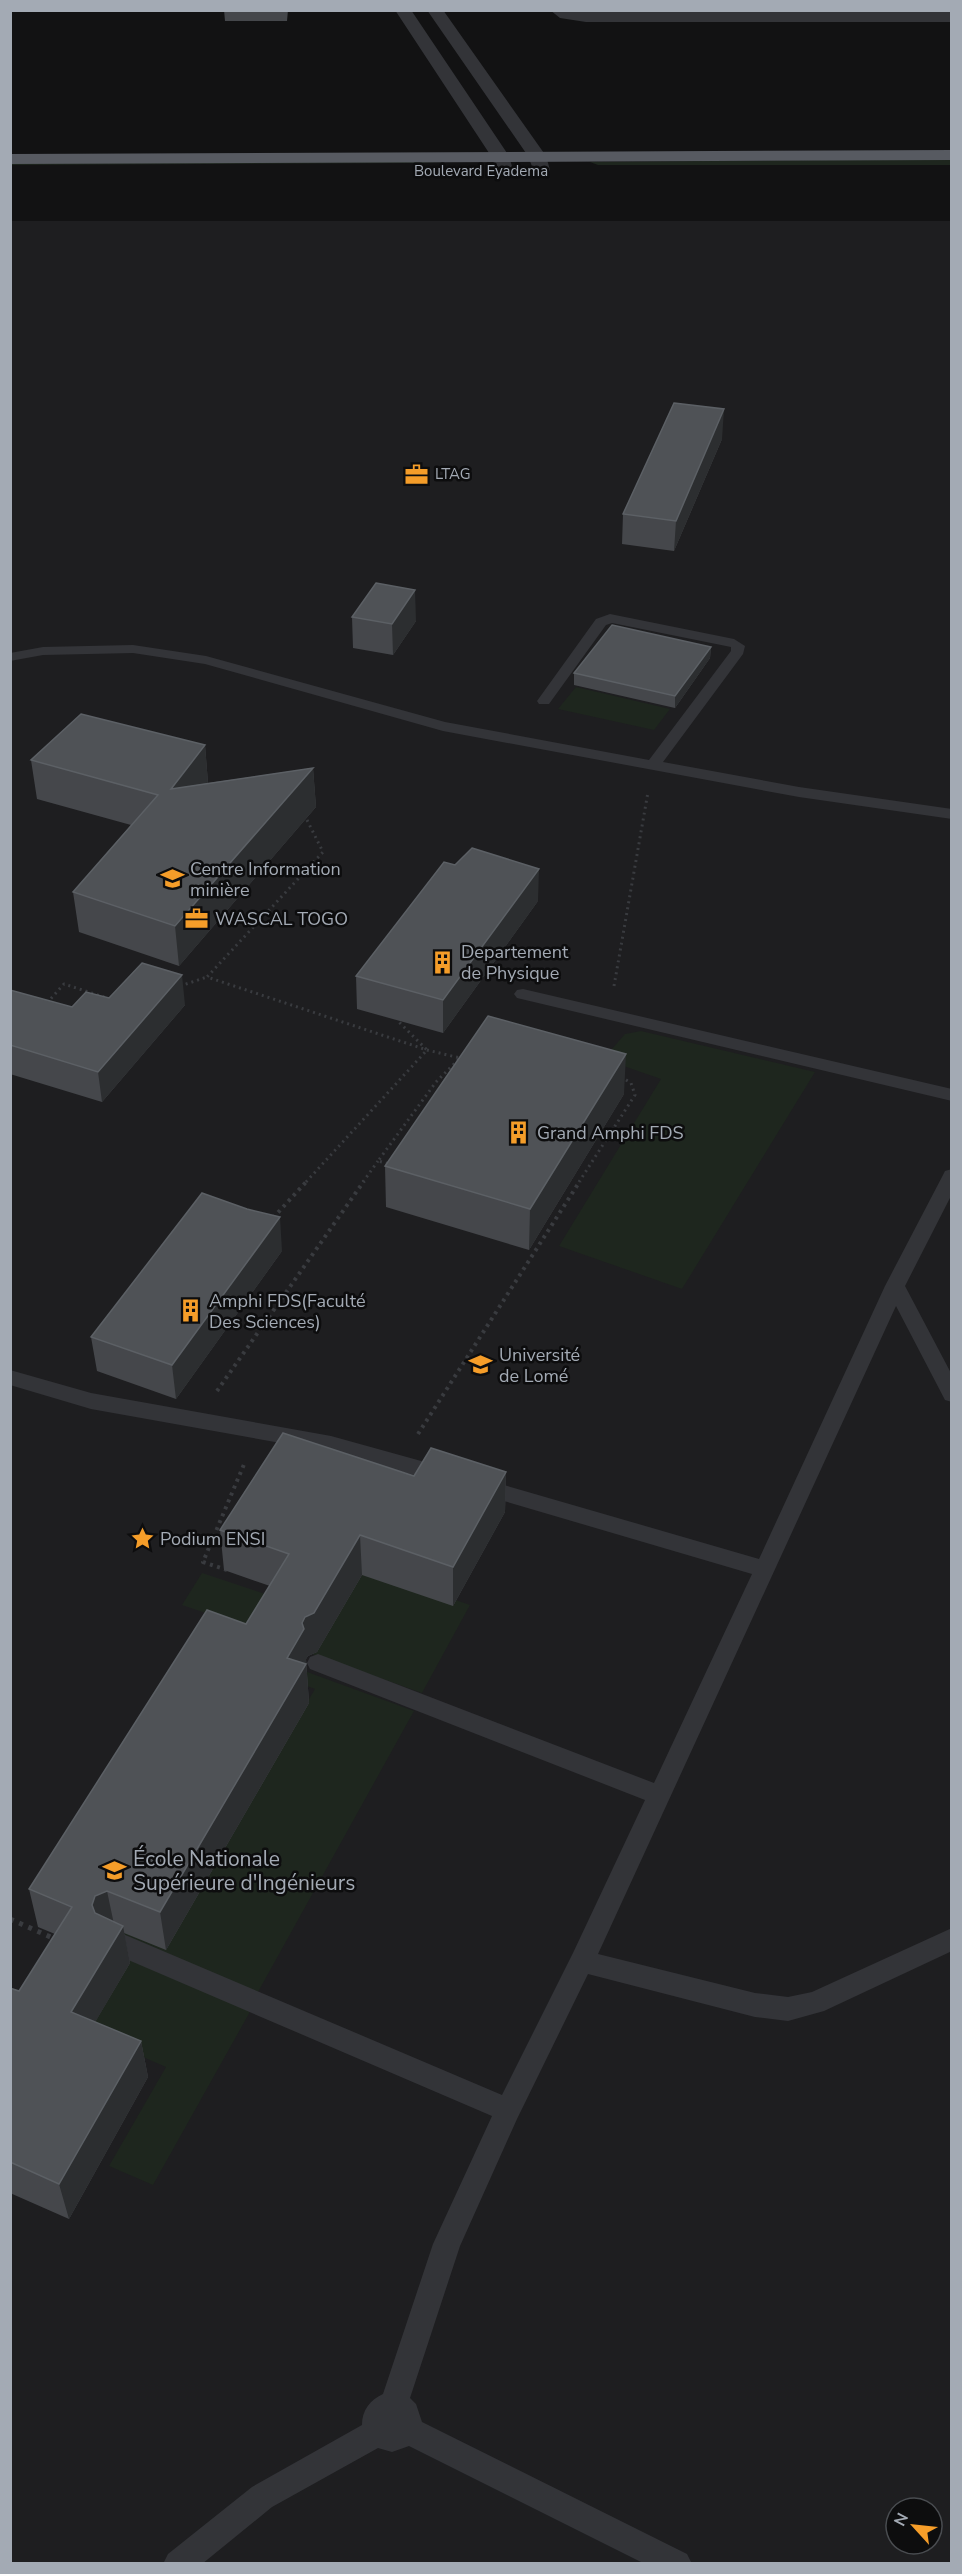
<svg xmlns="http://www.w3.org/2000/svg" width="962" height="2574" viewBox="0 0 962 2574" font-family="'Nunito Sans',sans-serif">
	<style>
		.built { fill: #1e1e20; fill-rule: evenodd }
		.green { fill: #1e261e }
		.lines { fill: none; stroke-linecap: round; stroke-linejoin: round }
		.path-far2 { stroke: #393b3f; stroke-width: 3; stroke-dasharray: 2 4; stroke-linecap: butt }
		.path-far1 { stroke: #393b3f; stroke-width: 4; stroke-dasharray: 3 4.5; stroke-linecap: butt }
		.path { stroke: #393b3f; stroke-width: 5; stroke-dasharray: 4 6; stroke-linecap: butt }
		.service { fill: #333438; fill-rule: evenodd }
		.minor { fill: #333438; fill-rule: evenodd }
		.trunk { fill: #575a61; fill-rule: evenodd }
		.wall { fill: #45474b }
		.shaded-wall { fill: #2c2e30 }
		.building { fill: #4f5256; stroke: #5c6065; stroke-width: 1.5 }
		.labels { text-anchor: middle; stroke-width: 5; stroke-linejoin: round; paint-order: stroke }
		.far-street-label { font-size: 15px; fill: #a3aab4; stroke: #0d0d0e }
		.far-poi-label { font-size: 15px; fill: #a3aab4; stroke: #0d0d0e; text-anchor: start }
		.poi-label { font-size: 18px; fill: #a3aab4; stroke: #0d0d0e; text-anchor: start }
		.near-poi-label { font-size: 21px; fill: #a3aab4; stroke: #0d0d0e; text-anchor: start }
	</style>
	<rect width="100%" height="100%" fill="#121213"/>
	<path class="built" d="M 11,221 L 951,221 L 951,2563 L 11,2564 ZM 896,2508 L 932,2508 L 932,2544 L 896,2544 Z"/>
	<path class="green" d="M 952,159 L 951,165 L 598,165 L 590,162 Z
		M 470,161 L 415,163 L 11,165 L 10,163 Z
		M 576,687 L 670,709 L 654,730 L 558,709 Z
		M 641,1031 L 815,1072 L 682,1289 L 559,1246 L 661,1079 L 609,1061 L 612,1049 L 625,1034 Z
		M 338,1559 L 470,1605 L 422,1693 L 312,1654 L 338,1612 Z
		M 202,1573 L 268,1595 L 248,1627 L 182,1605 Z
		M 280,1662 L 414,1711 L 258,1992 L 110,1932 L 115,1924 L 164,1943 L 315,1689 L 273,1673 Z
		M 128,1959 L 251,2010 L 153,2185 L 109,2166 L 166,2067 L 60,2021 Z"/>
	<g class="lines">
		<path class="path-far2" d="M 307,820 L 323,852 L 207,977 L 427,1050 L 460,1058 L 436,1082 L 378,1161 L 390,1164
			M 180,986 L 207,977
			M 614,986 L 648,792
			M 47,1003 L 64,984 L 107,998
			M 306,1182 L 427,1050 L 399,1022
			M 363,1182 L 378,1161
			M 579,1182 L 635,1095 L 631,1083 L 623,1078"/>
		<path class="path-far1" d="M 273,1218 L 307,1181
			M 217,1391 L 364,1181
			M 418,1434 L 580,1181
			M 227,1570 L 203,1562 L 245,1462"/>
		<path class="path" d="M 10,1919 L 55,1939"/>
		<path class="service" d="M 610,614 L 734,639 L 745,646 L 743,654 L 663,762 L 799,787 L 952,809 L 952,819 L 799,797 L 443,731 L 205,664 L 133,653 L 43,655 L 10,661 L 10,653 L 43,647 L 133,645 L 206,656 L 445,722 L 649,760 L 731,651 L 731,647 L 612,623 L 606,625 L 549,704 L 539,704 L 537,701 L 596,619 Z
			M 523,989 L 952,1089 L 952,1101 L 517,998 L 514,994 L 517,990 Z
			M 952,1169 L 952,1194 L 905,1286 L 952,1375 L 952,1402 L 945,1400 L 896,1306 L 598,1954 L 755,1993 L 788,1997 L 812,1992 L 952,1928 L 952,1951 L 824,2011 L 788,2021 L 755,2017 L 588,1974 L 517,2119 L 460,2246 L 410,2398 L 416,2404 L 422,2422 L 687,2554 L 692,2564 L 645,2564 L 409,2446 L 392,2452 L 378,2448 L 272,2507 L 202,2564 L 163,2564 L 168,2554 L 252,2487 L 362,2425 C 362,2410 370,2400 383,2394 L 433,2244 L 492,2116 L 105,1950 L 102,1942 L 105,1934 L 114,1931 L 123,1934 L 502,2095 L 573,1953 L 645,1800 L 310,1669 L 307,1663 L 310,1657 L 318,1654 L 326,1657 L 654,1783 L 752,1574 L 480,1494 L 473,1492 L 469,1486 L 473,1480 L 480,1478 L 759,1559 L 885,1286 L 943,1175 L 945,1171 Z
			M 10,1370 L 91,1393 L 331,1436 L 450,1469 L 453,1475 L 450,1481 L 443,1483 L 331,1452 L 91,1409 L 10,1385 Z"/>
		<path class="minor" d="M 395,10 L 411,10 L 509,156 L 513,170 L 510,174 L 498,174 L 491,156 Z
			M 427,10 L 443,10 L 546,156 L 550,170 L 547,174 L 535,174 L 528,156 Z
			M 550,10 L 952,12 L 952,22 L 586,22 L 560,18 Z"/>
		<path class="trunk" d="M 952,150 L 952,160 L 10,164 L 10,154 Z"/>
	</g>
	<path class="wall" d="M 224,10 L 288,10 L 287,21 L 225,21 Z
		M 722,439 L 674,551 L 622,544 L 623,514 Z
		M 352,617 L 416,621 L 393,655 L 353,648 Z
		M 711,647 L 710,658 L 675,708 L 574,685 L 574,673 Z
		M 205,745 L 208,783 L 313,768 L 316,807 L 179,966 L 79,932 L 73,892 L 131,825 L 37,799 L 31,760 Z
		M 538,901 L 443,1033 L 357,1009 L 356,976 Z
		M 10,990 L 72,1007 L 109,998 L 185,1005 L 102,1102 L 10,1074 Z
		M 624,1094 L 529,1250 L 386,1207 L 385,1166 Z
		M 282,1251 L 176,1399 L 97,1371 L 91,1337 Z
		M 506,1472 L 505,1512 L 453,1606 L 362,1575 L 317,1652 L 308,1656 L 306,1659 L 309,1703 L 166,1950 L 124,1933 L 130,1963 L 95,2022 L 141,2041 L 148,2077 L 69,2219 L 10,2193 L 10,1988 L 19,1991 L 55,1934 L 38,1927 L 29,1889 L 246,1624 L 270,1586 L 224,1570 L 220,1530 L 414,1476 Z"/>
	<path class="shaded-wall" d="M 724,409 L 722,439 L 674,551 L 676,521 Z
		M 415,590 L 416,621 L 393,655 L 392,624 Z
		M 711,647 L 710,658 L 675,708 L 675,696 Z
		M 205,745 L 208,783 L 171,789 Z
		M 313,768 L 316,807 L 179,966 L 175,926 Z
		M 539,869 L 538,901 L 443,1033 L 443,1000 Z
		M 182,975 L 185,1005 L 102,1102 L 98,1072 Z
		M 626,1054 L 624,1094 L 529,1250 L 530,1209 Z
		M 280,1217 L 282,1251 L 176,1399 L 172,1365 Z
		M 506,1472 L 505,1512 L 453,1606 L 453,1567 Z
		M 360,1535 L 362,1575 L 317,1652 L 308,1656 L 306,1659 L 309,1703 L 166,1950 L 160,1912 L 305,1617 Z
		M 107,1891 L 115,1929 L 103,1933 L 92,1905 L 95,1896 Z
		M 123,1926 L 130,1963 L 80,2048 L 71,2012 Z
		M 141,2041 L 148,2077 L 69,2219 L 59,2184 Z"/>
	<path class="building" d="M 674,403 L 724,409 L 676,521 L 623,514 Z
		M 376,583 L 415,590 L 392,624 L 352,617 Z
		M 612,625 L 711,647 L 675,696 L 574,673 Z
		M 81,714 L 205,745 L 171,789 L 313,768 L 175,926 L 73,892 L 158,795 L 31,760 Z
		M 472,848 L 539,869 L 443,1000 L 356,976 L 444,862 L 455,865 Z
		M 142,963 L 182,975 L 98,1072 L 10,1045 L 10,990 L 72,1007 L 86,992 L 109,998 Z
		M 488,1016 L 626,1054 L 530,1209 L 385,1166 Z
		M 202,1193 L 247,1209 L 280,1217 L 172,1365 L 91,1337 Z
		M 283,1433 L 414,1476 L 431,1448 L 506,1472 L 453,1567 L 360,1535 L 314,1613 L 305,1617 L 302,1623 L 304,1629 L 287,1658 L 306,1664 L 160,1912 L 107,1891 L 95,1896 L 92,1905 L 95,1913 L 123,1926 L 71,2012 L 141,2041 L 59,2184 L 10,2162 L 10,1988 L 19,1991 L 72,1907 L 29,1889 L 207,1610 L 246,1624 L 289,1554 L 220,1530 Z"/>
	<defs>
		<symbol id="office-bare" viewBox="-9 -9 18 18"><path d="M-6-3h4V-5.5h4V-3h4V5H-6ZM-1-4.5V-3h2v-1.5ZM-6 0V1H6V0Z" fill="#f59d29" stroke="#0d0d0e" stroke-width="2.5" paint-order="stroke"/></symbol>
		<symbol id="university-bare" viewBox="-9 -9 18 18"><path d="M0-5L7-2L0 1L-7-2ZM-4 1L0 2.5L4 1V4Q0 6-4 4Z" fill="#f59d29" stroke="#0d0d0e" stroke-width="2.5" paint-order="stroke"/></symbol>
		<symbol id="building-bare" viewBox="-9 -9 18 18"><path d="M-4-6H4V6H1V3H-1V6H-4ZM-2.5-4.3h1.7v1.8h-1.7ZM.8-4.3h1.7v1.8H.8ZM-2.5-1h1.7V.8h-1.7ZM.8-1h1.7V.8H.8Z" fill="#f59d29" stroke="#0d0d0e" stroke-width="2.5" paint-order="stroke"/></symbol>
		<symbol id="sight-bare" viewBox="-9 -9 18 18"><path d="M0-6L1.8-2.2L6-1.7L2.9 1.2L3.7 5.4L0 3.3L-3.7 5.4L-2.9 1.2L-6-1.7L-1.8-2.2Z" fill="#f59d29" stroke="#0d0d0e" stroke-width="2.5" paint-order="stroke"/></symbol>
	</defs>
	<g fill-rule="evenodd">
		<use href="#office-bare" x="400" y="458" width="33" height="33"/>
		<use href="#university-bare" x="156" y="862" width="33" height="33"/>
		<use href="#office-bare" x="180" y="902" width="33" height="33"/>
		<use href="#building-bare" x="426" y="946" width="33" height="33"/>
		<use href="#building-bare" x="502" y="1116" width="33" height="33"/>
		<use href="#building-bare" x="174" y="1294" width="33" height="33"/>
		<use href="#university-bare" x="464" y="1348" width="33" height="33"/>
		<use href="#sight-bare" x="126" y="1522" width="33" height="33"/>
		<use href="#university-bare" x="98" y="1854" width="33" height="33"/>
	</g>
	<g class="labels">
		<g class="far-street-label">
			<text x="481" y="176">Boulevard Eyadema</text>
		</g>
		<g class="far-poi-label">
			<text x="435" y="479">LTAG</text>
		</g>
		<g class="poi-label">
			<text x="190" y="875">Centre Information<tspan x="190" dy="21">minière</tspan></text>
			<text x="215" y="925">WASCAL TOGO</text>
			<text x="461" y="958">Departement<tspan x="461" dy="21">de Physique</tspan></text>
			<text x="537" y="1139">Grand Amphi FDS</text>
			<text x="209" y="1307">Amphi FDS(Faculté<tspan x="209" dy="21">Des Sciences)</tspan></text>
			<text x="499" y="1361">Université<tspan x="499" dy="21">de Lomé</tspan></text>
			<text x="160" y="1545">Podium ENSI</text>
		</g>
		<g class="near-poi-label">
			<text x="133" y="1866">École Nationale<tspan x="133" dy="24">Supérieure d'Ingénieurs</tspan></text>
		</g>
	</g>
	<rect width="962" height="2574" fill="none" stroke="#a3aab4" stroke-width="24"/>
	<g transform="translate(914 2526) rotate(297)"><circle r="28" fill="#0d0d0e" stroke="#494c50" stroke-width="1.5"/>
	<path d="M0-4.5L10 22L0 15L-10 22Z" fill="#f59d29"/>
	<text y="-9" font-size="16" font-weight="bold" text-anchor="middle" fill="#a3aab4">N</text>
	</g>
</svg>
